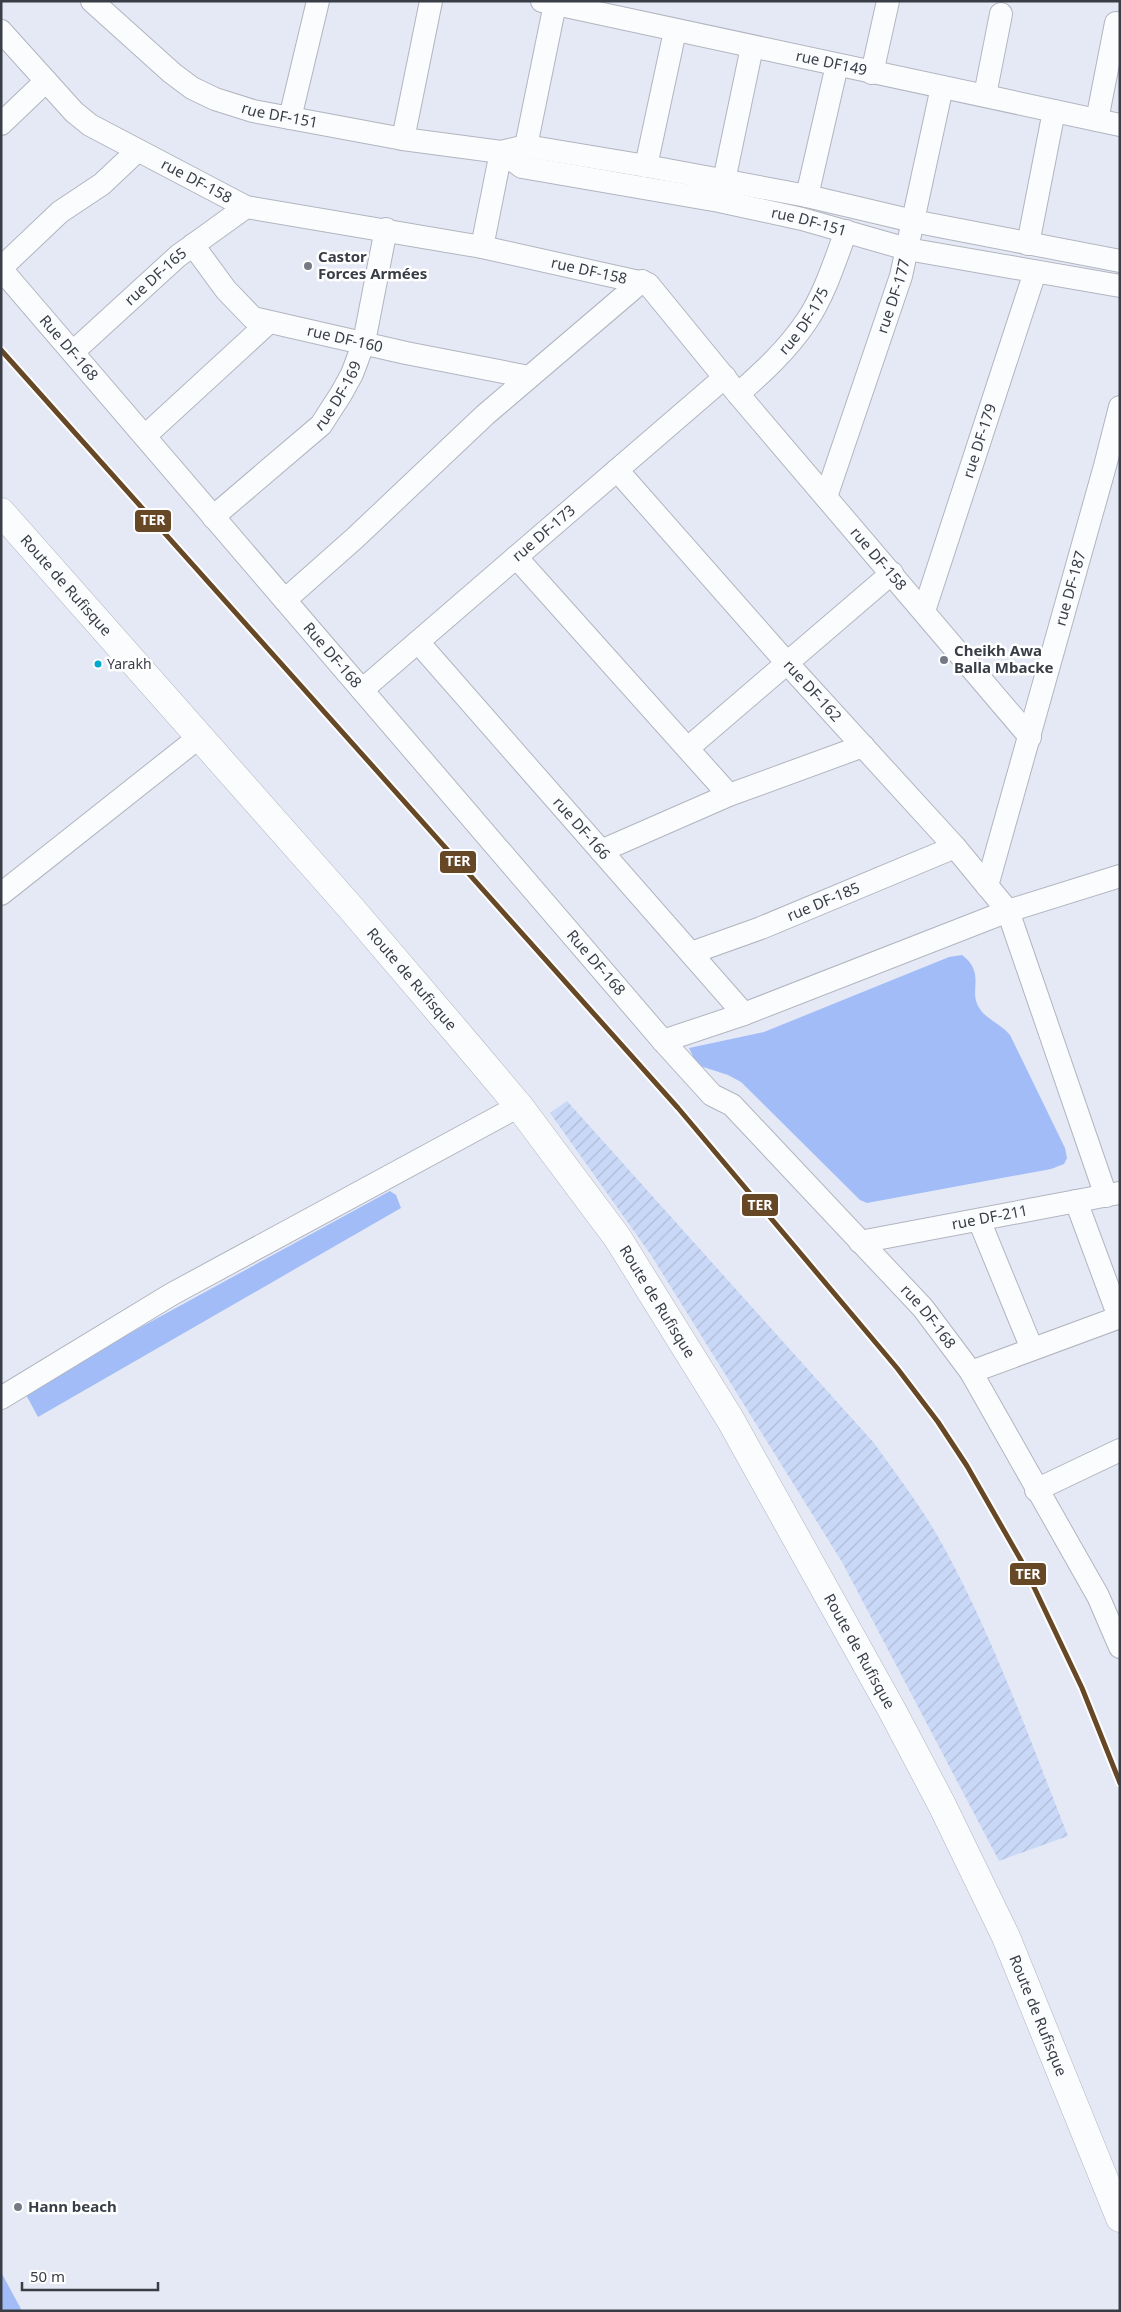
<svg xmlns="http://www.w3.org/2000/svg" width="1121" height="2312" viewBox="0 0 1121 2312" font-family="'Noto Sans',sans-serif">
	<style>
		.garden { fill: url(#garden-furrows) }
		.water { fill: #a2bcf8 }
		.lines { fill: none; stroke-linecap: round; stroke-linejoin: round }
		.minor-casing { stroke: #b1b5bf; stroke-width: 24 }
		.secondary-casing { stroke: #b1b5bf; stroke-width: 29 }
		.minor { stroke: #fbfcfe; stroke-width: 22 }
		.secondary { stroke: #fbfcfe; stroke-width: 28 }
		.rail-1-casing { stroke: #fff; stroke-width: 9 }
		.rail-1 { stroke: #664827; stroke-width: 5 }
		.poi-dot { fill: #757983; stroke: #fff; stroke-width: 2 }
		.bus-dot { fill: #00a9ce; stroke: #fff; stroke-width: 2 }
		.labels { text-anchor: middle; stroke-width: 5; stroke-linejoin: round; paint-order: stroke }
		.bus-label { font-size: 14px; fill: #393d46; stroke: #fff; text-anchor: start }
		.street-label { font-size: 15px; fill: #393d46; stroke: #fff }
		.poi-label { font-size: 15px; font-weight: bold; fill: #393d46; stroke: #fff; text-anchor: start }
		.line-badge { stroke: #fff; stroke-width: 2 }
		.badge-label { font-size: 14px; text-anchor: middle; font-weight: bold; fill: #fff }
	</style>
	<defs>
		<pattern id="garden-furrows" width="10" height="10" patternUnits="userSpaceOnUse" patternTransform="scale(1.25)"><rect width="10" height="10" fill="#cad8f7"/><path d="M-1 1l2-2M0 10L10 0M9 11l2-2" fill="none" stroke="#aebad5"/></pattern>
	</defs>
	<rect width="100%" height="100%" fill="#e4e9f5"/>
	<path class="garden" d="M 567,1101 L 874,1443 C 899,1478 926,1513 946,1551 C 995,1642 1030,1740 1068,1836 L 999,1861 L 842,1562 L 651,1255 L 550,1113 Z"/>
	<path class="water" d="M 962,955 C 987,974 967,991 980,1009 C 984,1017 1002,1025 1010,1035 L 1065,1148 L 1067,1158 L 1064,1164 L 1051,1169 L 867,1203 L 860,1200 L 741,1082 L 728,1075 L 697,1065 L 689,1048 L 764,1032 L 949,957 Z
		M 390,1191 L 396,1195 L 401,1208 L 38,1417 L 24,1391 Z
		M 1,2272 L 21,2309 L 22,2311 L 1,2311 Z"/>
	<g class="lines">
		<defs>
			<g id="minor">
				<path id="s1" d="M 92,1 L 172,73 L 192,88 L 215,99 L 253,111 L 403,139 L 501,152 L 526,146 L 646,166 L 807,196 L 913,221 L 1120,261"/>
				<path id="s2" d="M 542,1 L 1120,125"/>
				<path id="s3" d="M 1,31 L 74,112 L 90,125 L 246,207 L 482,247 L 648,284 L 738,394 L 1030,737"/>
				<path d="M 872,73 L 888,1"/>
				<path d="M 985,95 L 1001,14"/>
				<path d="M 290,118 L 318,1"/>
				<path d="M 1097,120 L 1116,23"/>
				<path d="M 1,124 L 46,81"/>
				<path d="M 403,139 L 431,1"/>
				<path d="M 526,146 L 555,4"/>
				<path id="s4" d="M 501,152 L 522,167 L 719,201 L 802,219 L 907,249 L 1120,286"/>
				<path d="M 646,166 L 675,31"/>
				<path d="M 721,195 L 752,47"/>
				<path d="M 807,196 L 837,65"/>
				<path d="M 1028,244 L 1054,111"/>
				<path id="s5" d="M 193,245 L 226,290 L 253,318 L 406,353 L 529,377"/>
				<path d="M 482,247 L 501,152"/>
				<path d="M 1,268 L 60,212 L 102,184 L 137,151"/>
				<path id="s6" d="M 1,269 L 663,1041 L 712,1095 L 732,1105 L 923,1308 L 971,1372 L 1098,1596 L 1120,1647"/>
				<path id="s7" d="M 73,352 L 178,256 L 246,207"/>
				<path id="s8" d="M 738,394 C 763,372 787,350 806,322 C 824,296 835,261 846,231"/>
				<path d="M 145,436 L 268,323"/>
				<path id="s9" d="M 617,470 L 787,663 L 955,847 L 1008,911 L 1106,1196"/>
				<path id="s10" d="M 826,497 L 901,276 L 942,87"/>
				<path id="s11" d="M 213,517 L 321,425 L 341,394 L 352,374 L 364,342 L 386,229"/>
				<path d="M 516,557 L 729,795"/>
				<path d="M 285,600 L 355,538 L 485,415 L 642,281"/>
				<path id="s12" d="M 924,611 L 1035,272"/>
				<path id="s13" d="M 418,642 L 744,1014"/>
				<path id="s14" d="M 362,690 L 725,377"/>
				<path d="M 688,748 L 892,573"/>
				<path d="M 601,851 L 729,795 L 863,746"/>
				<path id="s15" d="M 987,886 L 1105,466 L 1120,407"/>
				<path d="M 1,894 L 198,738"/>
				<path id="s16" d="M 691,953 L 761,928 L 955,847"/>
				<path d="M 663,1041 L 744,1014 L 1008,911 L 1120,876"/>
				<path d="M 1076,1201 L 1119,1317"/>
				<path d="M 979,1220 L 1032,1349"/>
				<path id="s17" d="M 860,1242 L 1119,1193"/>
				<path d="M 971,1372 L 1120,1317"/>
				<path d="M 1,1398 L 172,1294 L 519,1106"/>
				<path d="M 1036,1490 L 1120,1450"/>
			</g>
			<g id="secondary">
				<path id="s18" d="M 1,512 L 350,907 L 466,1043 L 519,1106 L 617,1237 L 730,1419 L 893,1712 L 942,1805 L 1006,1937 L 1120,2218"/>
			</g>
		</defs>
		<use href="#minor" class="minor-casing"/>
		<use href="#secondary" class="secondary-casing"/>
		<use href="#minor" class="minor"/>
		<use href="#secondary" class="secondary"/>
		<defs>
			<path id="rail-1" d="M 1,350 L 678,1108 L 897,1368 L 938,1422 L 967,1466 L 1022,1562 L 1082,1688 L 1120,1783"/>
		</defs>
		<use href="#rail-1" class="rail-1-casing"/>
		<use href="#rail-1" class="rail-1"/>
	</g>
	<g class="poi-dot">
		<circle cx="308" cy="266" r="5"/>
		<circle cx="944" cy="660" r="5"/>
		<circle cx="18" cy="2207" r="5"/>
	</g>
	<circle class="bus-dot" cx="98" cy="664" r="4.5"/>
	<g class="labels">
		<g class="bus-label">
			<text x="107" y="669">Yarakh</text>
		</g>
		<g class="street-label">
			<text dy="5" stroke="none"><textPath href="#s2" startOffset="296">rue DF149</textPath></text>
			<text dy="5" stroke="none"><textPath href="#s1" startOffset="225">rue DF-151</textPath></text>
			<text dy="5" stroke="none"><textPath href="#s3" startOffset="250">rue DF-158</textPath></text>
			<text dy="5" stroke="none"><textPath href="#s4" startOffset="318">rue DF-151</textPath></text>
			<text dy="5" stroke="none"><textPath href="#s3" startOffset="655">rue DF-158</textPath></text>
			<text dy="5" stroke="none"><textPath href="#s7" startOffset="112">rue DF-165</textPath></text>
			<text dy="5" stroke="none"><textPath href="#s10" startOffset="212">rue DF-177</textPath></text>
			<text dy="5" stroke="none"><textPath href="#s8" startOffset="99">rue DF-175</textPath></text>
			<text dy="5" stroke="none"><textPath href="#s5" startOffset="189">rue DF-160</textPath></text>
			<text dy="5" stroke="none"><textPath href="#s6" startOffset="104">Rue DF-168</textPath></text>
			<text dy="5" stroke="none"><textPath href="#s11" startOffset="176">rue DF-169</textPath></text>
			<text dy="5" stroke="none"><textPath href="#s12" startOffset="179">rue DF-179</textPath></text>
			<text dy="5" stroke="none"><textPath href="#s14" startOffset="240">rue DF-173</textPath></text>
			<text dy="5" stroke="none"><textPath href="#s3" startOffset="1074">rue DF-158</textPath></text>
			<text dy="5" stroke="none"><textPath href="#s18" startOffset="98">Route de Rufisque</textPath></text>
			<text dy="5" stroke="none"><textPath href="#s15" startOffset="309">rue DF-187</textPath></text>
			<text dy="5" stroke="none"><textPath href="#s6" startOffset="509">Rue DF-168</textPath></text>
			<text dy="5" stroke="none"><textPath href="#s9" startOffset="295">rue DF-162</textPath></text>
			<text dy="5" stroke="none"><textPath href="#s13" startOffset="248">rue DF-166</textPath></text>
			<text dy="5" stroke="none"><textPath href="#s16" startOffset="142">rue DF-185</textPath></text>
			<text dy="5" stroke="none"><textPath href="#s6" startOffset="914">Rue DF-168</textPath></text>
			<text dy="5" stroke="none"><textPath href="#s18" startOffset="622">Route de Rufisque</textPath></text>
			<text dy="5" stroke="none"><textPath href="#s17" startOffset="132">rue DF-211</textPath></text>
			<text dy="5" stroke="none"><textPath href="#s18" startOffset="1028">Route de Rufisque</textPath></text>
			<text dy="5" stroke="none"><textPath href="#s6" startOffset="1401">rue DF-168</textPath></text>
			<text dy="5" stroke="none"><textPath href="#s18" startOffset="1432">Route de Rufisque</textPath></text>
			<text dy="5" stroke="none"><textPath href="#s18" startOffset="1838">Route de Rufisque</textPath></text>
		</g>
		<g class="poi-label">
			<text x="318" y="262">Castor<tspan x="318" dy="17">Forces Armées</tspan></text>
			<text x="954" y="656">Cheikh Awa<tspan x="954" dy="17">Balla Mbacke</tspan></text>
			<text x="28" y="2212">Hann beach</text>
		</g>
	</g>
	<g class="line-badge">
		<rect x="134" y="509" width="38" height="24" rx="5" fill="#664827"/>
		<rect x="439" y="850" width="38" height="24" rx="5" fill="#664827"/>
		<rect x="741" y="1193" width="38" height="24" rx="5" fill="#664827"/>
		<rect x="1009" y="1562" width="38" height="24" rx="5" fill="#664827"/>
	</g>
	<g class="badge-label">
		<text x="153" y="525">TER</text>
		<text x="458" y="866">TER</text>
		<text x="760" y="1210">TER</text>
		<text x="1028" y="1579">TER</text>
	</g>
	<rect width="1121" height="2312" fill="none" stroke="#393d46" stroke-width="5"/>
	<path d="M22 2282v8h136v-8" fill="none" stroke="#393d46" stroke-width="2.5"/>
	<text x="30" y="2282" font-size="15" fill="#393d46" stroke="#ffffff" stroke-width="4" paint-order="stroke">50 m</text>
</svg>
